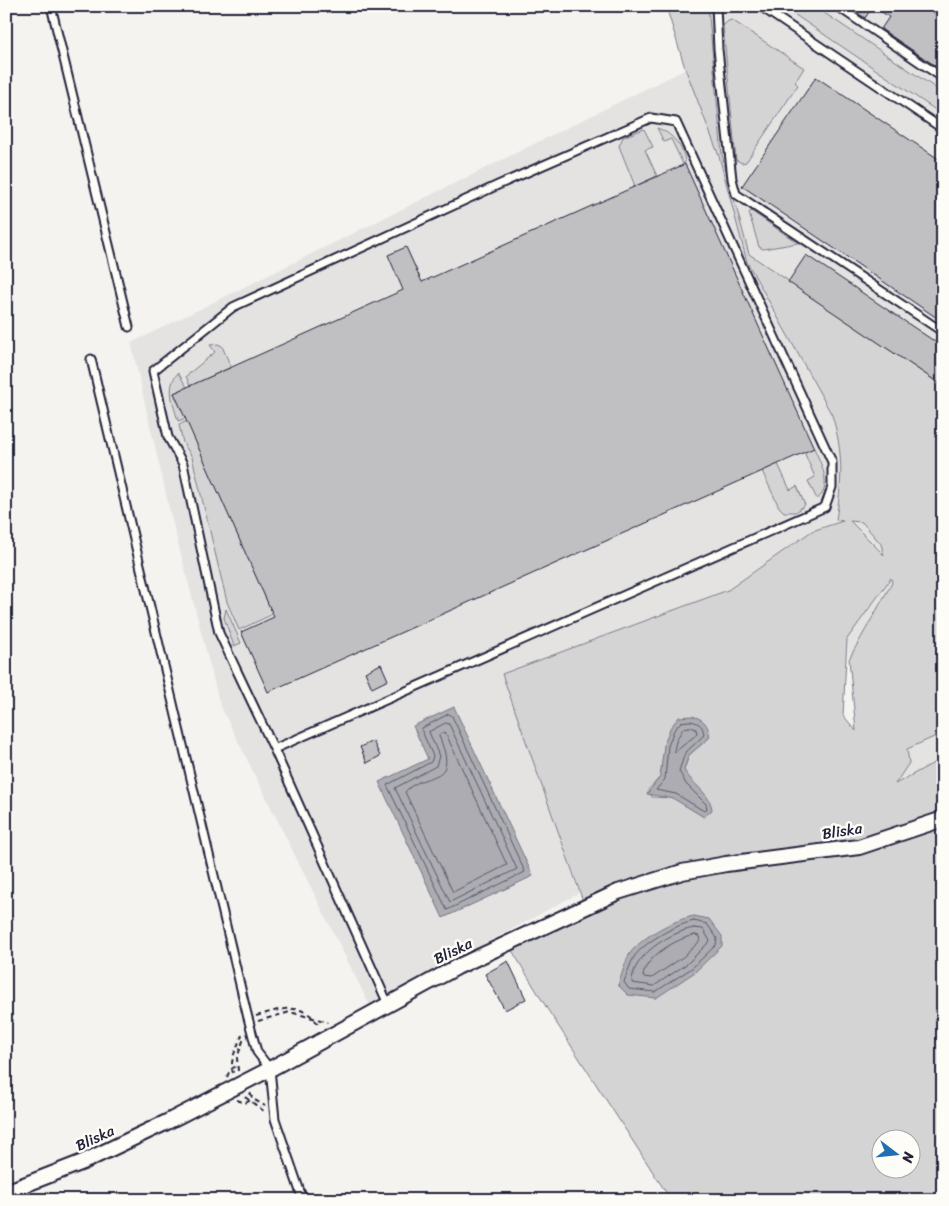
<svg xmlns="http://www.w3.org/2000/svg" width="949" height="1206" viewBox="0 0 949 1206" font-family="Sriracha,sans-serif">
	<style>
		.built { fill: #e4e3e2 }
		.green { fill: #d5d4d5; stroke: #7c7b88; fill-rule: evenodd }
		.water { fill: #acacb2; stroke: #757582 }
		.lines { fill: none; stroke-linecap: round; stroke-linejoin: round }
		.shore { stroke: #59596b; stroke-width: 1 }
		.building { fill: #c0bfc2; stroke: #22223b }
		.service-casing { stroke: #22223b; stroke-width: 11 }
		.minor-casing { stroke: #22223b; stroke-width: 18 }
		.path { stroke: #22223b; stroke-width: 2; stroke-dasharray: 5 4; stroke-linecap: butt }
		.service { stroke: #fdfcf7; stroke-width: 7 }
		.minor { stroke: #fdfcf7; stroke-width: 14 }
		.labels { text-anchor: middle; stroke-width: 5; stroke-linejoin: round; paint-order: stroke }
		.street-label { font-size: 15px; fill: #22223b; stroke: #fdfcf7 }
	</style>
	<rect width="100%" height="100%" fill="#f4f3ef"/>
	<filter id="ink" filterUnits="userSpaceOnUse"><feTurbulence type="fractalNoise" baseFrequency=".02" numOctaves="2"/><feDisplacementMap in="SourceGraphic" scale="10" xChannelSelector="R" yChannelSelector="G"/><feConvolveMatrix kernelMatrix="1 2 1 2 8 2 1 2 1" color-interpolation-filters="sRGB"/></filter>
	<g filter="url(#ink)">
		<path class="built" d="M 665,6 L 943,6 L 943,816 L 863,795 L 835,526 L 812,531 L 728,590 L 503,674 L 579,893 L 370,1006 L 220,705 L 172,520 L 131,343 L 686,69 Z"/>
		<path class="green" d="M 666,6 L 708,6 L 722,155 L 749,254 L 943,386 L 943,733 L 907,749 L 909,763 L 895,784 L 943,758 L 943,1174 L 932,1200 L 671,1200 L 548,1010 L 510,947 L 657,884 L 796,849 C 722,860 650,866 583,901 L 502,674 L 728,590 L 812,531 L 843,521 L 836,520 C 842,481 844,454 832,415 L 747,262 L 719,156 L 685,68 ZM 850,521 L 862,522 L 881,544 L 884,555 ZM 891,578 L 892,583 L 849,659 L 856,731 L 843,715 L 847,639 ZM 710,737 L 689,755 L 684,770 L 690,781 L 705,796 L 704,817 L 674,798 L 652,797 L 648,790 L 660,777 ZM 882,1138 L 912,1138 L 912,1168 L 882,1168 Z
			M 782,6 L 814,6 L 943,93 L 943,115 Z
			M 732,20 L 804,68 L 795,82 L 798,85 L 746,162 L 742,163 L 736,160 L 723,26 L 728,21 Z
			M 657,128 C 671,132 685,148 685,163 L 683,164 L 671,139 L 664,142 Z
			M 644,129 L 653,147 L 645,150 L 657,176 L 635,186 L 619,146 L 623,137 Z
			M 751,211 L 798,243 L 763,249 L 759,247 L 749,213 Z
			M 218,344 L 222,346 L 231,367 L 190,386 L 186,376 L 215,352 L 210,345 Z
			M 178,373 L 187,387 L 174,393 L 186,418 L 178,421 C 174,405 165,387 178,373 Z
			M 187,421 L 273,614 L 239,630 L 227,602 L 192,457 L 183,443 L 179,425 Z
			M 814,448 C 820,462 834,487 817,499 L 808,481 L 815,477 L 804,452 Z
			M 778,464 L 790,490 L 797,486 L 805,505 L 796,512 L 784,512 L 779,507 L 762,471 Z
			M 226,609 L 241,643 L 234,646 L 224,618 Z"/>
		<path class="water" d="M 454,707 L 533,876 L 443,918 L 379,782 L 428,759 L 413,726 Z
			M 692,716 C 704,719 708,724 710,737 L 689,755 L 684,770 C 692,784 711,794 712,810 L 704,817 L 674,799 L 647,794 L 660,777 L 664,745 L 670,728 L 679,717 Z
			M 694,916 L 709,919 L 722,936 L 722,946 L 695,972 L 656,998 L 628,995 L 618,985 C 622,975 625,960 631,952 C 645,935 673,920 694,916 Z"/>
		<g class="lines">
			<path class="shore" d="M 449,714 L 452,716 L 525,872 L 447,910 L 387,785 L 431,762 L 433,756 L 421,729 Z
				M 691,721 C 700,723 703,726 704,735 L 685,753 L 679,771 L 686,784 L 706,804 L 707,809 L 704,811 L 676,794 L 656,790 L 665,779 L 668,746 L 674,730 L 681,722 Z
				M 446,723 L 449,724 L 517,869 L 450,902 L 395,788 L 436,766 L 439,756 L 429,732 Z
				M 691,727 L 696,729 L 697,734 L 675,752 C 673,745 679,734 684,728 Z
				M 442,733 L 446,734 L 507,865 L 453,892 L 405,792 C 425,769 461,788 439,736 Z
				M 694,921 L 707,924 L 717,938 L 716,945 L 692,968 L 655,992 L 629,989 L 624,982 C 627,974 630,964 634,957 C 644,942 677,924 694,921 Z
				M 694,928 L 703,929 L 710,941 L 688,963 L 654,986 L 632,983 C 631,956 670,932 694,928 Z
				M 695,935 L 699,936 L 700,941 L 683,957 L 652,978 L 643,977 C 644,957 677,938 695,935 Z"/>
		</g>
		<path class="building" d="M 847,6 L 943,6 L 943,71 L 881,29 L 889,17 L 873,6 L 865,18 Z
			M 816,77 L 943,162 L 943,322 L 742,186 Z
			M 685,164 L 814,448 L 268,692 L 241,632 L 274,617 L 174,393 L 403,290 L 388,255 L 406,247 L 422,282 Z
			M 806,255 L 943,347 L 943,386 L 788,282 Z
			M 381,664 L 388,680 L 372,688 L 365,672 Z
			M 373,741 L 380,756 L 367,763 L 360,747 Z
			M 508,961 L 526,999 L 505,1010 L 485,974 Z"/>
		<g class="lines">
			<defs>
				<path id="service" d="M 51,6 L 129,327
					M 716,6 L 718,49 L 732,179 L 736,194 L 943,332
					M 760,6 L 943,129
					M 837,6 L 943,78
					M 91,359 L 247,1014 L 257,1052 L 270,1069 L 275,1119 L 303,1200
					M 274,749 L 825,507 L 832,487 L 832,462 L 676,122 L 651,118 L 498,185 L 233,307 L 153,371 L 168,437 L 183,464 L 219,633 L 274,749 L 388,1004"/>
				<path id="minor" d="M 6,1192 L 83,1162 L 167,1122 L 270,1069 L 457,967 L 618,892 L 682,872 L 726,864 L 859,847 L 943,819"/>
			</defs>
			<use href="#service" class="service-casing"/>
			<use href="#minor" class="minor-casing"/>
			<path class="path" d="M 256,1016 C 281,1009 304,1000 320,1027
				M 258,1021 L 290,1012 L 328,1022
				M 238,1071 L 237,1058 L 244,1038
				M 233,1073 C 229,1060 237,1048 242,1035
				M 227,1077 L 230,1070 L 236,1066
				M 250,1093 L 253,1099 L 265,1106
				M 245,1097 L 265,1112
				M 237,1100 L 245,1103 L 253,1099"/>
			<use href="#service" class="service"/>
			<use href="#minor" class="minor"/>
		</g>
	</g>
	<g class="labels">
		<g class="street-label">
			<text transform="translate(842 831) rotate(-9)" y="5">Bliska</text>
			<text transform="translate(453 951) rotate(-26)" y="5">Bliska</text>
			<text transform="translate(95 1138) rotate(-25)" y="5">Bliska</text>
		</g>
	</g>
	<rect width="949" height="1206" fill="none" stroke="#fdfcf7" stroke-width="25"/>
	<rect x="12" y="12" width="924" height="1181" fill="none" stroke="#22223b" stroke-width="2" filter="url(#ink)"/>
	<g transform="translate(896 1154) rotate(106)"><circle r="24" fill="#fdfcf7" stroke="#a5a5ac"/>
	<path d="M0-4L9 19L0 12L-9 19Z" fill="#1f6fb2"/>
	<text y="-8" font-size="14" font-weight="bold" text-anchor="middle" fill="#22223b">N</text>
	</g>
</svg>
